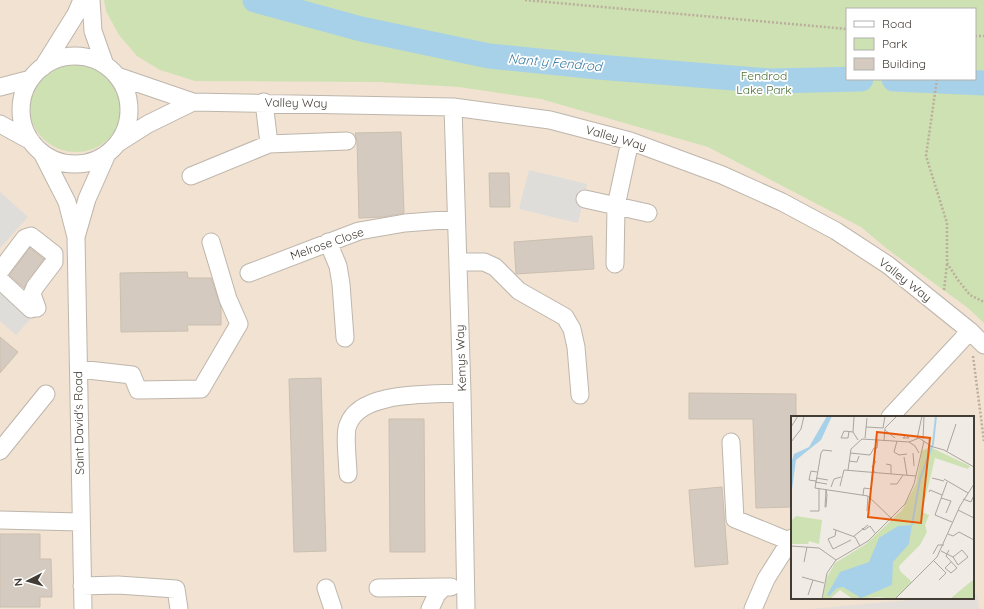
<svg xmlns="http://www.w3.org/2000/svg" width="984" height="609" viewBox="0 0 984 609" font-family="Quicksand,sans-serif">
	<style>
		.commercial { fill: #f1e2d2; fill-rule: evenodd }
		.industrial { fill: #e3deda }
		.green { fill: #cee1b2; fill-rule: evenodd }
		.parking { fill: #dfddda }
		.lines { fill: none; stroke-linecap: round; stroke-linejoin: round }
		.river { stroke: #a7d1e8; stroke-width: 25 }
		.building { fill: #d4cabf; stroke: #cbbfb0 }
		.minor-casing { stroke: #beb6ac; stroke-width: 19 }
		.path { stroke: #bbae9c; stroke-width: 2.5; stroke-dasharray: 2 2; stroke-linecap: butt }
		.minor { stroke: #fff; stroke-width: 17 }
		.labels { text-anchor: middle; stroke-width: 3.5; stroke-linejoin: round; paint-order: stroke }
		.park-label { font-size: 12px; fill: #4a6d2f; stroke: #fff }
		.street-label { font-size: 12px; fill: #423c35; stroke: #fff }
		.water-label { font-size: 13px; font-style: italic; fill: #3b7ca2; stroke: #fff }
		.inset-river { fill: none; stroke: #a7d1e8; stroke-width: 2 }
		.inset-road { fill: none; stroke: #aaa69f; stroke-width: 1 }
		.view { fill: #e8590c; fill-opacity: 0.15; stroke: #e8590c; stroke-width: 2 }
		.inset-edge { fill: none; stroke: #423c35; stroke-width: 2 }
	</style>
	<rect width="100%" height="100%" fill="#f0ece5"/>
	<path class="commercial" d="M 0,0 L 984,0 L 984,609 L 0,609 ZM 847,9 L 975,9 L 975,79 L 847,79 ZM 792,417 L 973,417 L 973,598 L 792,598 Z"/>
	<path class="industrial" d="M 973,594 L 977,594 L 979,609 L 810,609 L 932,598 L 973,598 Z"/>
	<path class="green" d="M 104,0 L 984,0 L 984,323 L 968,308 L 886,248 L 861,227 L 708,147 L 541,99 L 459,87 L 378,82 L 195,81 L 160,70 L 137,56 L 119,35 L 106,11 ZM 847,9 L 975,9 L 975,79 L 847,79 Z
		M29 105a47 47 0 1 1 94 0a47 47 0 1 1-94 0Z"/>
	<path class="parking" d="M 529,170 L 587,184 L 578,223 L 519,209 Z
		M 0,192 L 28,217 L 0,248 Z
		M 0,287 L 33,316 L 16,335 L 0,321 Z"/>
	<g class="lines">
		<path class="river" d="M 255,0 L 361,29 L 489,56 L 598,67 L 771,81 L 861,79
			M 894,79 L 984,83"/>
	</g>
	<path class="building" d="M 401,132 L 404,213 L 383,217 L 359,218 L 357,140 L 355,133 Z
		M 489,173 L 509,173 L 510,207 L 490,207 Z
		M 592,236 L 594,269 L 516,274 L 514,242 Z
		M 30,248 L 44,259 L 24,288 L 9,275 Z
		M 187,272 L 188,278 L 211,278 L 221,307 L 221,325 L 187,325 L 188,331 L 121,332 L 120,273 Z
		M 0,337 L 18,352 L 0,373 Z
		M 321,378 L 326,551 L 294,552 L 289,379 Z
		M 689,393 L 796,394 L 796,417 L 792,417 L 791,419 L 792,507 L 756,508 L 753,419 L 689,419 Z
		M 389,419 L 424,419 L 425,552 L 390,552 Z
		M 722,487 L 728,564 L 695,567 L 689,490 Z
		M 0,534 L 40,534 L 40,559 L 51,559 L 52,597 L 40,597 L 40,607 L 0,607 Z"/>
	<g class="lines">
		<defs>
			<path id="minor" d="M 91,0 L 93,31 L 105,65
				M21 110a54 54 0 1 1 108 0a54 54 0 1 1-108 0Z
				M 43,67 L 76,14 L 82,0
				M 117,76 L 193,102 L 453,107 L 550,120 L 630,141 L 722,175 L 782,202 L 836,231 L 888,265 L 970,331 L 984,345
				M 0,87 L 31,79
				M 264,102 L 269,144
				M 453,107 L 462,393 L 466,609
				M 0,124 L 31,141
				M 118,143 L 148,124 L 193,102
				M 42,153 L 67,202 L 76,237 L 83,609
				M 191,176 L 269,144 L 347,141
				M 585,199 L 648,213
				M 76,237 L 87,199 L 107,154
				M 328,242 L 338,266 L 341,284 L 345,338
				M 458,262 L 484,262 L 495,267 L 519,291 L 565,317 L 572,329 L 576,347 L 580,395
				M 615,264 L 616,206 L 630,141
				M 0,271 L 25,238 L 31,236 L 54,254 L 54,262 L 35,287 L 32,294 L 37,308
				M 249,273 L 359,231 L 405,223 L 456,219
				M 0,280 L 31,309
				M 79,369 L 132,375 L 138,390 L 201,389 L 239,324 L 228,299 L 211,242
				M 890,417 L 970,331
				M 731,442 L 735,519 L 789,541
				M 0,451 L 46,394
				M 348,474 C 348,463 344,434 348,425 C 360,390 432,395 462,393
				M 0,520 L 80,522
				M 82,586 L 118,585 L 176,589 L 179,609
				M 326,588 L 333,609
				M 378,588 L 444,587
				M 430,609 L 437,594 L 444,587 L 451,587
				M 753,609 L 766,579 L 792,538"/>
		</defs>
		<use href="#minor" class="minor-casing"/>
		<path class="path" d="M 525,0 L 847,29
			M 975,36 L 984,36
			M 937,79 L 926,156 L 947,223 L 947,263 L 958,280 L 970,295 L 984,302
			M 944,290 L 947,264
			M 973,356 L 984,441"/>
		<use href="#minor" class="minor"/>
	</g>
	<g class="labels">
		<g class="park-label">
			<text x="764" y="80">Fendrod<tspan x="764" dy="14">Lake Park</tspan></text>
		</g>
		<g class="street-label">
			<text transform="translate(296 103) rotate(1)" y="4">Valley Way</text>
			<text transform="translate(616 138) rotate(16)" y="4">Valley Way</text>
			<text transform="translate(327 244) rotate(-19)" y="4">Melrose Close</text>
			<text transform="translate(905 280) rotate(38)" y="4">Valley Way</text>
			<text transform="translate(461 358) rotate(-92)" y="4">Kemys Way</text>
			<text transform="translate(79 423) rotate(-91)" y="4">Saint David's Road</text>
		</g>
		<g class="water-label">
			<text transform="translate(555 62) rotate(5)" y="5">Nant y Fendrod</text>
		</g>
	</g>
	<g transform="translate(791 416)">
		<rect width="183" height="183" fill="#f0ece5"/>
		<path d="M 139,31 L 179,50 L 177,53 L 144,42 L 131,96 L 138,99 L 134,109 L 136,116 L 129,129 L 108,150 L 109,155 L 121,166 L 103,183 L 87,181 L 62,183 L 49,174 L 39,183 L 31,183 L 36,161 L 44,147 L 75,128 L 111,94 L 125,68 L 131,35 ZM 5,100 L 31,104 L 28,128 L 18,125 L 17,128 L 0,128 L 0,105 ZM 182,164 L 183,183 L 159,183 L 172,172 Z" fill="#cee1b2"/>
		<path d="M 36,0 L 41,0 L 30,24 L 5,44 L 0,80 L 0,47 L 3,38 L 18,31 ZM 121,109 L 118,128 L 102,146 L 101,169 L 70,182 L 52,171 L 46,172 L 38,180 L 36,179 L 49,156 L 78,146 L 88,122 L 107,110 Z" fill="#a7d1e8"/>
		<path class="inset-river" d="M 121,109 L 129,63 L 142,28 L 145,0"/>
		<path class="inset-road" d="M 63,1 L 62,16 L 67,24M 0,11 L 7,0M 75,11 L 92,12 L 94,0M 94,14 L 104,22M 58,15 L 57,22 L 50,22 L 53,15 L 62,16M 74,22 L 76,2M 112,22 L 115,19 L 118,22 L 112,22M 126,23 L 131,0M 132,23 L 133,0M 93,24 L 94,12 L 106,0M 106,25 L 103,36 L 108,39 L 116,38M 0,26 L 10,13 L 13,0M 118,26 L 124,30 L 128,37M 139,30 L 153,34 L 183,51M 41,35 L 32,34 L 30,37 L 24,72 L 77,80 L 101,103M 156,35 L 165,8M 59,37 L 79,39 L 83,32 L 86,32 L 87,23M 122,37 L 123,50M 113,41 L 116,59M 58,45 L 66,46 L 68,40M 95,48 L 100,49 L 100,58M 53,54 L 125,60M 57,54 L 60,33 L 71,23 L 118,26 L 128,22 L 140,30M 84,57 L 81,51 L 85,45M 25,62 L 37,64M 141,62 L 153,65M 153,63 L 177,77M 25,65 L 18,64 L 19,59 L 20,55 L 26,56M 24,66 L 36,68M 156,66 L 144,99 L 161,106M 99,68 L 106,68 L 112,59M 49,70 L 53,54M 40,71 L 43,63 L 50,61M 35,74 L 36,79 L 35,91 L 34,91 ZM 138,76 L 139,74 L 151,79M 72,79 L 73,72 L 80,73M 150,82 L 160,85 L 155,97M 172,83 L 180,86 L 183,79M 167,94 L 183,102M 19,95 L 28,95 L 28,73M 76,95 L 77,80M 71,112 L 73,114 L 79,110 L 84,117M 42,113 L 64,121 L 69,130M 45,114 L 44,120 L 37,123 L 42,133 L 60,124M 157,118 L 162,120 L 168,116 L 183,124M 63,120 L 77,109M 0,130 L 28,132 L 45,144M 158,134 L 155,140 L 166,152 L 160,157 L 154,152 L 160,146M 150,135 L 162,141 L 167,149 L 177,141 L 171,134 L 162,141M 142,138 L 147,129 L 153,129M 143,145 L 155,157 L 148,164M 13,146 L 16,131M 11,161 L 33,167M 17,179 L 22,164M 31,183 L 36,157 L 45,144 L 77,125 L 114,88 L 123,68 L 133,25M 104,183 L 146,141 L 169,90 L 183,68"/>
		<path class="view" d="M 86,16 L 139,22 L 130,107 L 77,101 Z"/>
		<rect width="183" height="183" class="inset-edge"/>
	</g>
	<rect x="846" y="8" width="130" height="72" fill="#ffffff" stroke="#b3b1ae"/>
	<rect x="854" y="21" width="20" height="6" fill="#ffffff" stroke="#b3b1ae"/>
	<text x="882" y="28" font-size="12" fill="#423c35">Road</text>
	<rect x="854" y="38" width="20" height="12" fill="#cee1b2" stroke="#b3b1ae"/>
	<text x="882" y="48" font-size="12" fill="#423c35">Park</text>
	<rect x="854" y="58" width="20" height="12" fill="#d4cabf" stroke="#b3b1ae"/>
	<text x="882" y="68" font-size="12" fill="#423c35">Building</text>
	<g transform="translate(28 581) rotate(264)" stroke="#ffffff" stroke-width="3" paint-order="stroke">
	<path d="M0-3L7 15L0 10L-7 15Z" fill="#423c35"/>
	<text y="-6" font-size="11" font-weight="bold" text-anchor="middle" fill="#423c35">N</text>
	</g>
</svg>
